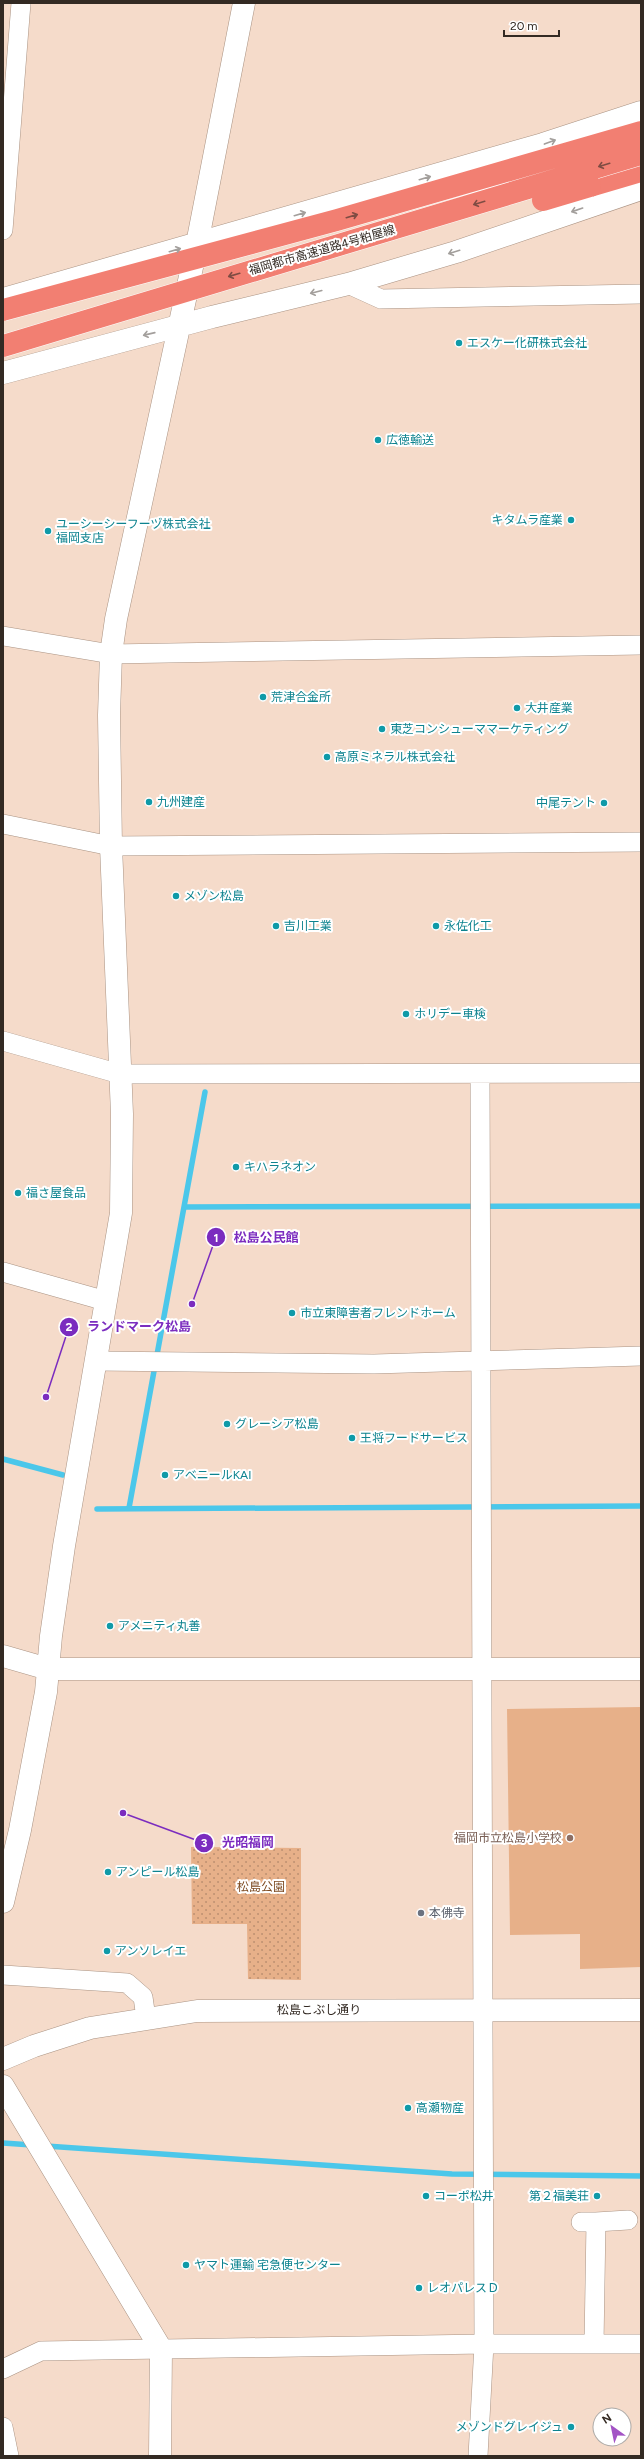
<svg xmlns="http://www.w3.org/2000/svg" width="644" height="2459" viewBox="0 0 644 2459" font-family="Figtree,'Noto Sans JP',sans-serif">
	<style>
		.green { fill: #e7b089 }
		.park { fill: url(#park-dots) }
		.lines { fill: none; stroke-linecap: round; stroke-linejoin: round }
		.stream { stroke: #4bc7ea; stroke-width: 5.5 }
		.minor-casing { stroke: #aa9383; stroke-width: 20 }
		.tertiary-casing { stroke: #aa9383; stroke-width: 23 }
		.motorway-casing { stroke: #fff; stroke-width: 23 }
		.minor { stroke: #fff; stroke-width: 19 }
		.tertiary { stroke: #fff; stroke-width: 22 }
		.motorway { stroke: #f27f72; stroke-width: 22 }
		.motorway-bridge-casing { stroke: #fff; stroke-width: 23; stroke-linecap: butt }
		.motorway-bridge { stroke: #f27f72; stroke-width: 22 }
		.oneway { stroke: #a39f9c }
		.oneway2 { stroke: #7f4c43 }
		.culture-dot { fill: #0f9aa8; stroke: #fff; stroke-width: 1.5 }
		.education-dot { fill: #8d6e63; stroke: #fff; stroke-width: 1.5 }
		.worship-dot { fill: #6b7280; stroke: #fff; stroke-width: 1.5 }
		.labels { text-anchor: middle; stroke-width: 4; stroke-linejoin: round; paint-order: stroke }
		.street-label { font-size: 12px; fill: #332a23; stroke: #fff }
		.culture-label { font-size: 12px; fill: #0d838f; stroke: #fff; text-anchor: start }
		.education-label { font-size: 12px; fill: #785e54; stroke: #fff; text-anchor: end }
		.park-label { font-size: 12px; fill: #7d4a21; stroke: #fff }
		.worship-label { font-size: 12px; fill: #5b616d; stroke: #fff; text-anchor: start }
		.leader { fill: none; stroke: #7b2cbf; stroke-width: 1.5 }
		.callout-dot { fill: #7b2cbf; stroke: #fff; stroke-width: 1.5 }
		.mark-label { font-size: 12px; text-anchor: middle; font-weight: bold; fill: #fff }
		.callout-label { font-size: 13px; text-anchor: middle; font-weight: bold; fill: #7b2cbf; stroke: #fff; stroke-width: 4; stroke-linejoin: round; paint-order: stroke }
	</style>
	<defs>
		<pattern id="park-dots" width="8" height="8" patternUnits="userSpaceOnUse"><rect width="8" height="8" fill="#e7b089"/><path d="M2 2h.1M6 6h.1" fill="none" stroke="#bc8f70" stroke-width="1.8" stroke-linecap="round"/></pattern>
	</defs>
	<rect width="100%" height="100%" fill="#f5dbca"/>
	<path class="green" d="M 641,1707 L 641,1967 L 580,1969 L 580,1934 L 510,1935 L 507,1709 Z"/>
	<path class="park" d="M 191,1847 L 301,1848 L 301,1980 L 248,1979 L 247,1924 L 192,1924 Z"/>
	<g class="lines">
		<path class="stream" d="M 185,1207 L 641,1206
			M 3,1459 L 63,1475
			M 129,1508 L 205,1092
			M 97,1509 L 641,1506
			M 3,2143 L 32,2145
			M 46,2146 L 452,2174 L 641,2176"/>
		<defs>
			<path id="minor" d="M 3,230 L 21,3
				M 348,284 L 381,299 L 641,294
				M 3,636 L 111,654 L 641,645
				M 3,824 L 111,846 L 641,842
				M 3,1041 L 120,1074 L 641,1073
				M 3,1272 L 106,1301
				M 96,1361 L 374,1364 L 641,1356
				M 3,1975 L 127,1983 L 143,1997 L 146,2018
				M 581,2222 L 596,2222 L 594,2344
				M 596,2222 L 628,2220
				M 3,2369 L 41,2351 L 484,2344 L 641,2344
				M 3,2427 L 9,2456
				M 478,2456 L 484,2344 L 480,1074"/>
			<path id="tertiary" d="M 3,299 L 543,144 L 641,112
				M 3,373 L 212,317 L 348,284 L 456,252 L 641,189
				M 3,1656 L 48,1669 L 641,1669
				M 3,1902 L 20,1830 L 46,1692 L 51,1636 L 64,1546 L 121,1213 L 122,1114 L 111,846 L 109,715 L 111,654 L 116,619 L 197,244 L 244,3
				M 3,2059 L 34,2046 L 90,2028 L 197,2011 L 641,2010
				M 3,2086 L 161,2349 L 160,2456"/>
			<path id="motorway" d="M 590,186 L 641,171"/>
		</defs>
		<use href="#minor" class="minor-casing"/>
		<use href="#tertiary" class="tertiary-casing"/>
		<use href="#motorway" class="motorway-casing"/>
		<use href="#minor" class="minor"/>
		<use href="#tertiary" class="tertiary"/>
		<use href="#motorway" class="motorway"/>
		<defs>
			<path id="motorway-bridge" d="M 543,200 L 590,186
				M 3,310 L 337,220 L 641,132
				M 3,346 L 641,154"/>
		</defs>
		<use href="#motorway-bridge" class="motorway-bridge-casing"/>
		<use href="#motorway-bridge" class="motorway-bridge"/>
	</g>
	<defs><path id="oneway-shaft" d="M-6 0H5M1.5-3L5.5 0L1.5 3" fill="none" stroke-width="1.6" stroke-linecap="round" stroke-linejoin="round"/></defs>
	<g class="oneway">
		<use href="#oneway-shaft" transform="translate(550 142) rotate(-20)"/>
		<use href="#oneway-shaft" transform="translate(425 178) rotate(-16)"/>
		<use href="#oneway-shaft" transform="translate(577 210) rotate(161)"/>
		<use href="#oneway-shaft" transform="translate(300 214) rotate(-16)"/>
		<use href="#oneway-shaft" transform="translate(175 250) rotate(-16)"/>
		<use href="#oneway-shaft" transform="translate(454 252) rotate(163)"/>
		<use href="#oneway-shaft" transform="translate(316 292) rotate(166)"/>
		<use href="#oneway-shaft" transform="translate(149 334) rotate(167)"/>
	</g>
	<g class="oneway2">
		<use href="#oneway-shaft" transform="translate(604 165) rotate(163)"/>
		<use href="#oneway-shaft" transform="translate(479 203) rotate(163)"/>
		<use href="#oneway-shaft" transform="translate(352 216) rotate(-16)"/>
		<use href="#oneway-shaft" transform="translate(234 275) rotate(164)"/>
	</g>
	<g class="culture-dot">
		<circle cx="459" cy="343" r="4"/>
		<circle cx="378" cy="440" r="4"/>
		<circle cx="571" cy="520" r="4"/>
		<circle cx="48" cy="531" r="4"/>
		<circle cx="263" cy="697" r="4"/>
		<circle cx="517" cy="708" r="4"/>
		<circle cx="382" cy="729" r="4"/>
		<circle cx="327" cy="757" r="4"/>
		<circle cx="149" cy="802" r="4"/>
		<circle cx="604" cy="803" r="4"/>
		<circle cx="176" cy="896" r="4"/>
		<circle cx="276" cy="926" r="4"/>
		<circle cx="436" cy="926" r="4"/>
		<circle cx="406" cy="1014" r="4"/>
		<circle cx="236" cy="1167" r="4"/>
		<circle cx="18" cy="1193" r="4"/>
		<circle cx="292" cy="1313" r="4"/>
		<circle cx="227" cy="1424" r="4"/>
		<circle cx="352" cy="1438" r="4"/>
		<circle cx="165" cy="1475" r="4"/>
		<circle cx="110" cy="1626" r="4"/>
		<circle cx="108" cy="1872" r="4"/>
		<circle cx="107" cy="1951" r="4"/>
		<circle cx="408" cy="2108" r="4"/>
		<circle cx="426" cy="2196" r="4"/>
		<circle cx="597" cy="2196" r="4"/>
		<circle cx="186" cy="2265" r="4"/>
		<circle cx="419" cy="2288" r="4"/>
		<circle cx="571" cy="2427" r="4"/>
	</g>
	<circle class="education-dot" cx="570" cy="1838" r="4"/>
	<circle class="worship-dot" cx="421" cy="1913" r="4"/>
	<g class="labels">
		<g class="street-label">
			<text transform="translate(322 250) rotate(-16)" y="4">福岡都市高速道路4号粕屋線</text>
			<text x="319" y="2014">松島こぶし通り</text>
		</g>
		<g class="culture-label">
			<text x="467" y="347">エスケー化研株式会社</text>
			<text x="386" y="444">広徳輸送</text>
			<text x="563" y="524" text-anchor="end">キタムラ産業</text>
			<text x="56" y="528">ユーシーシーフーヅ株式会社<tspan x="56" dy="14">福岡支店</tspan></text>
			<text x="271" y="701">荒津合金所</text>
			<text x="525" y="712">大井産業</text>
			<text x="390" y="733">東芝コンシューママーケティング</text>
			<text x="335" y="761">高原ミネラル株式会社</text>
			<text x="157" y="806">九州建産</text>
			<text x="596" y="807" text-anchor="end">中尾テント</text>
			<text x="184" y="900">メゾン松島</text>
			<text x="284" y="930">吉川工業</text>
			<text x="444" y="930">永佐化工</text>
			<text x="414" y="1018">ホリデー車検</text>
			<text x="244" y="1171">キハラネオン</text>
			<text x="26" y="1197">福さ屋食品</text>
			<text x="300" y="1317">市立東障害者フレンドホーム</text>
			<text x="235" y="1428">グレーシア松島</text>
			<text x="360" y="1442">王将フードサービス</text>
			<text x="173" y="1479">アベニールKAI</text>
			<text x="118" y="1630">アメニティ丸善</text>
			<text x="116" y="1876">アンピール松島</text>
			<text x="115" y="1955">アンソレイエ</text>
			<text x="416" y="2112">高瀬物産</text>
			<text x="434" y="2200">コーポ松井</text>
			<text x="589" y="2200" text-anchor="end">第２福美荘</text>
			<text x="194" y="2269">ヤマト運輸 宅急便センター</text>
			<text x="427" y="2292">レオパレスＤ</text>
			<text x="563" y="2431" text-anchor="end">メゾンドグレイジュ</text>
		</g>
		<g class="education-label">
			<text x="562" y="1842">福岡市立松島小学校</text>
		</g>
		<g class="park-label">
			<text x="261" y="1891">松島公園</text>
		</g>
		<g class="worship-label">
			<text x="429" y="1917">本佛寺</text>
		</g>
	</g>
	<path class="leader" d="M192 1304L216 1237M46 1397L69 1327M123 1813L204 1843"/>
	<g class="callout-dot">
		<circle cx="192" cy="1304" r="4"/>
		<circle cx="46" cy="1397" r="4"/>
		<circle cx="123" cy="1813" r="4"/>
		<circle cx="216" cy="1237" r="10"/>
		<circle cx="69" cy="1327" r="10"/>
		<circle cx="204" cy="1843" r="10"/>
	</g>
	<g class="mark-label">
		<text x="216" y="1242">1</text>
		<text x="69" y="1331">2</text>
		<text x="204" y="1847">3</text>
	</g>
	<g class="callout-label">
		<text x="266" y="1242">松島公民館</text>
		<text x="139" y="1331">ランドマーク松島</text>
		<text x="248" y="1847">光昭福岡</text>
	</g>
	<rect width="644" height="2459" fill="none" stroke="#332a23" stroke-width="8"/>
	<g transform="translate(612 2427) rotate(327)"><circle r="19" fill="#ffffff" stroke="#adaaa7"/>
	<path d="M0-3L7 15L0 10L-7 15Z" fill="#a354c5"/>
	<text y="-6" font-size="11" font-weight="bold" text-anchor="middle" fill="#332a23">N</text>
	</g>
	<path d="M504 30v6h55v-6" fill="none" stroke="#332a23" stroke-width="2"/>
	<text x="510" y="30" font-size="12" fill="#332a23" stroke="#ffffff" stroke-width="3" paint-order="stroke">20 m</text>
</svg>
